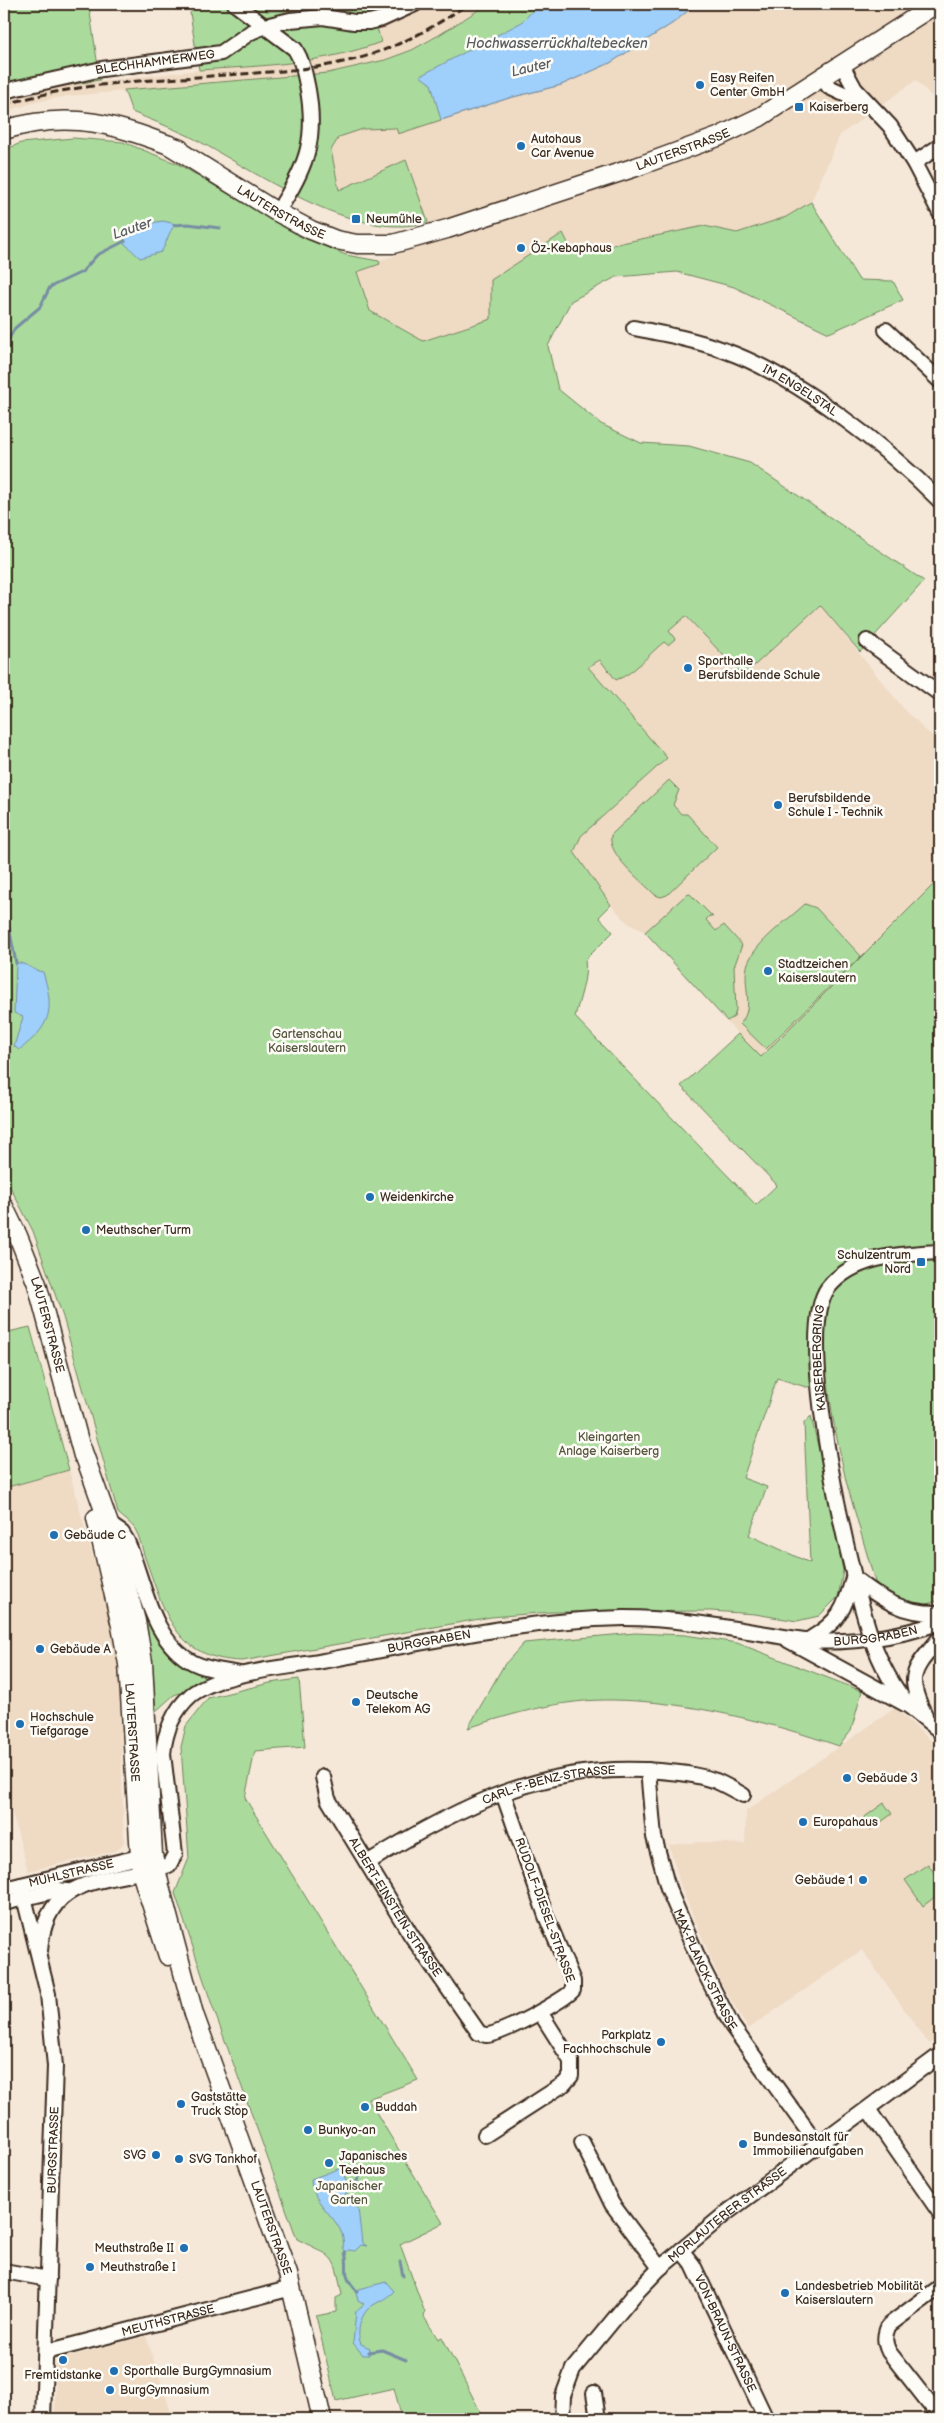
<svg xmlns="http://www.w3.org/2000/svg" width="944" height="2423" viewBox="0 0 944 2423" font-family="'Balsamiq Sans',sans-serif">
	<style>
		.built { fill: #efdac4 }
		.green { fill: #aadb9c; stroke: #72825d }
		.water { fill: #9fcffb; stroke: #778da3 }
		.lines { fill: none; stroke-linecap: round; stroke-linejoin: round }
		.stream { stroke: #778da3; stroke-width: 3 }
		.minor-casing { stroke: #3b2a1e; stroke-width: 18 }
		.major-casing { stroke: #3b2a1e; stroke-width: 21 }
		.minor { stroke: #fdfcf7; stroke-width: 14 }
		.major { stroke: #fdfcf7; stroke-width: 18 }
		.rail { stroke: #3b2a1e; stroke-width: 3; stroke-dasharray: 8 4; stroke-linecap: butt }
		.poi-dot { fill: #1f6fb2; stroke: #fdfcf7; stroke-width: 2 }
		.labels { text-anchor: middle; stroke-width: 5; stroke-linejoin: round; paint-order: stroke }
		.street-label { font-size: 12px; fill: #3b2a1e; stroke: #fdfcf7 }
		.poi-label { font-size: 12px; fill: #3b2a1e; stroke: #fdfcf7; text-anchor: start }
		.park-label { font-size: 12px; fill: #57563e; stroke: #fdfcf7 }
		.water-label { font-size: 14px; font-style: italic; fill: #595c60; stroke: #fdfcf7 }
	</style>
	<rect width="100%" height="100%" fill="#f5e8d9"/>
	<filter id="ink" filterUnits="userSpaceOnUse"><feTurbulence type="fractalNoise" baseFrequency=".02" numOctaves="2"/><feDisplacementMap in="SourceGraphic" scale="10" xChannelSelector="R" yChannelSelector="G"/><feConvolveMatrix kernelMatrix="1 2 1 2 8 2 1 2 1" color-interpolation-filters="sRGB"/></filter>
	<g filter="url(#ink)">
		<path class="built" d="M 265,4 L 488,4 L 439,35 L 412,50 L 385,60 L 328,73 L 68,96 L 36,102 L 4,112 L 4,100 L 67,85 L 199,70 L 279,64 L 371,10 L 266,11 Z
			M 696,4 L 940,4 L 940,105 L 916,80 L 840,135 L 811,202 L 786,217 L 737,233 L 704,226 L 573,253 L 563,234 L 491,319 L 423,341 L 370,311 L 357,272 L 380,264 L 379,261 L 434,242 L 406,160 L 339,190 L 331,150 L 339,137 L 363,129 L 396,128 L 398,133 L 509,98 L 561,85 L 610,63 L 673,23 Z
			M 820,605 L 908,714 L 917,721 L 923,729 L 940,741 L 940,758 L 933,766 L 940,774 L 940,878 L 760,1058 L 645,932 L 629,924 L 611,905 L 574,852 L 581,836 L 667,758 L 587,668 L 686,616 L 743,676 Z
			M 69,1470 L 108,1612 L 116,1659 L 119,1687 L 124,1842 L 120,1848 L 112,1852 L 28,1871 L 4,1783 L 4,1488 Z
			M 895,1708 L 940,1749 L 940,2035 L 929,2044 L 862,1950 L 748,2029 L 721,1983 L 703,1940 L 681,1887 L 669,1845 L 702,1842 L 745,1844 L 746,1811 Z
			M 146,2336 L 173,2419 L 55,2419 L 56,2360 Z"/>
		<path class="green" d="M 4,4 L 105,4 L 89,6 L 100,80 L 33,91 L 4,100 Z
			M 199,4 L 265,4 L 266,11 L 372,10 L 381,42 C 322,64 261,66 199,70 L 190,13 Z
			M 488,4 L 696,4 L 673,23 L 610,63 L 561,85 L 509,98 L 398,134 L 396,128 L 363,129 L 339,137 L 331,150 L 339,190 L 406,160 L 428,222 C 352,244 255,170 189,136 C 170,127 151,120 132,112 L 124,90 L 328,73 L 385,60 L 412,50 L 439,35 Z
			M 73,138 L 123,142 L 178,164 L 301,237 L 346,255 L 379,261 L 380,264 L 357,272 L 370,311 L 423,341 L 491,319 L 491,280 L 563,233 L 573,253 L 704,226 L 737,233 L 786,217 L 811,202 L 859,280 L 893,281 L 903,300 L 829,333 L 734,287 L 677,272 L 616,277 L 571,301 L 548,346 L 558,389 L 601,424 L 641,443 L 689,446 L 750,463 L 924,581 L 860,652 L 820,605 L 743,676 L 686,616 L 669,631 L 675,639 L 668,645 L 664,642 C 648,654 636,673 616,680 L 600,660 L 588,667 L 667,758 L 581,836 L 574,852 L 611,905 L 599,917 L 613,932 L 585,960 C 588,978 579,999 575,1017 L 756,1205 L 777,1185 L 681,1086 L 738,1034 L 761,1057 L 940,878 L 940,1600 L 918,1607 L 894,1602 L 875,1582 L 846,1481 L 833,1419 L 828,1384 L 806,1387 L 777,1378 L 743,1478 L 767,1487 L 749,1535 L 810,1563 L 804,1423 L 811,1416 L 830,1498 L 843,1571 L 838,1597 L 819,1616 L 797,1621 L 755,1614 L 711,1611 L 551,1612 L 491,1617 L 242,1661 C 174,1659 165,1612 145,1558 C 142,1549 140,1537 135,1529 C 131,1523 123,1518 118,1513 L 63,1317 L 33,1231 L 4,1175 L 4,150 L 21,143 Z
			M 669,780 L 679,790 L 673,805 L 681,814 L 687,814 L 717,847 L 667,895 L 661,897 L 655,895 C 641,880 607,855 611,835 Z
			M 690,894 L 713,917 L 709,916 L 706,920 L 716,931 L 724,925 L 742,945 L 734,967 L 736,1010 L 734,1017 L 727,1021 L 645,932 L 686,895 Z
			M 805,904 L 816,908 L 861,956 L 766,1049 L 740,1024 C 756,1006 741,983 748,963 C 756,942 788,920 805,904 Z
			M 30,1327 L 69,1470 L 4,1488 L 4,1333 Z
			M 140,1596 C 157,1635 163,1656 204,1675 L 202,1685 L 174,1695 L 156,1711 L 151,1651 Z
			M 635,1633 L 685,1635 L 737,1643 L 862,1691 L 851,1731 L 839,1746 C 769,1722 687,1701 613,1700 C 563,1699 514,1713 468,1728 L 504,1665 L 524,1643 Z
			M 299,1679 L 305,1747 L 255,1751 L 245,1798 L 418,2080 L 368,2099 L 443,2223 L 400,2244 L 425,2313 L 424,2317 L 438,2339 L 442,2337 L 484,2419 L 402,2419 L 394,2388 L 336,2401 L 316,2316 L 336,2312 L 336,2298 L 342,2295 C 334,2252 334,2258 297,2239 L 211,2002 L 175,1893 L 189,1858 L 181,1747 L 186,1726 L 208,1698 L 270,1683 Z
			M 884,1803 L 892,1814 L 870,1830 L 862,1819 Z
			M 928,1864 L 940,1882 L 940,1893 L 923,1906 L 905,1880 Z"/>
		<path class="water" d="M 539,4 L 696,4 L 673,23 L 610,63 L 561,85 L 509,98 L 441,120 L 431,84 L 420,76 L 522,22 Z
			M 163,221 L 176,224 C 167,233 168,242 161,252 L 140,258 L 123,242 L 131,226 Z
			M 16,963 C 26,962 33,971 43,972 C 55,1011 51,1026 19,1050 L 14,1046 L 23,1017 L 14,1013 Z
			M 341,2168 L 350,2191 L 343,2196 L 345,2200 L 358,2208 L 362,2243 L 367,2246 L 361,2245 L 355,2251 L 348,2250 L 347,2252 L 343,2248 C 348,2221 311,2207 311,2179 Z
			M 386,2282 L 394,2291 C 386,2300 374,2303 368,2309 C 360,2317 356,2334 361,2344 L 370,2348 L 369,2355 L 363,2355 L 353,2343 L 356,2311 L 364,2304 L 358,2300 L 356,2292 L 359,2289 Z"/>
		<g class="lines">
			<path class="stream" d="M 174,225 L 188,224 L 220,228
				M 4,347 L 15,328 L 40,307 L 50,287 L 82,272 L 97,255 L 125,241
				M 4,902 L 16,963
				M 353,2188 L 363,2170
				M 345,2252 C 350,2271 340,2273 357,2291
				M 400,2262 L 403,2276
				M 369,2352 L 382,2350 L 406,2360"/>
			<defs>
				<g id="minor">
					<path d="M 235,4 L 295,49 C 303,62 305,75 308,90 C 316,137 308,163 283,203"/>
					<path d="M 842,65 L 855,89 L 890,126 L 914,163 L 940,213"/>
					<path d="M 822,77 L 829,87 L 863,103"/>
					<path id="s1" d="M 4,91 L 102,69 L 221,53 L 251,32 L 265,26 L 290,20 L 323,17 L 354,22 L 369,22 L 382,19 L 415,4"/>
					<path d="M 914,163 L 940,146"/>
					<path id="s2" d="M 634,328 C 665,334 696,340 726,351 C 796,376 888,448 940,501"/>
					<path d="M 886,330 L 940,381"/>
					<path d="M 867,641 L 940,694"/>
					<path d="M 109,1524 L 122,1533 L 127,1541 C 144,1580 151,1642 194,1663 C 208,1670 225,1671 240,1674"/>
					<path d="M 854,1578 C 883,1600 902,1614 940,1613"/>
					<path d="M 810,1639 C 838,1622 845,1610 853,1578"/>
					<path d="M 788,1640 L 909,1706 L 940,1731"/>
					<path id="s3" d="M 909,1706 C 891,1685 880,1662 871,1637 C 851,1578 793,1335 828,1288 C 854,1255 902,1254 940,1252"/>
					<path d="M 925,1715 C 904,1674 915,1669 940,1638"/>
					<path id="s4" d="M 648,1770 L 654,1837 L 668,1888 L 702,1967 L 732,2026 L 818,2145"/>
					<path id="s5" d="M 323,1777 L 328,1799 L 411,1935 L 479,2033 C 481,2033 484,2035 486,2035 C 499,2036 565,2000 573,1990 L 573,1981 L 546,1916 L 503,1793"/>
					<path id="s6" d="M 367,1863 C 459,1806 548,1761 659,1771 C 678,1773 697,1774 716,1781 C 725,1785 734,1790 743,1795"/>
					<path id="s7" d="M 156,1869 L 169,1865 L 175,1854 L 163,1754 C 165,1732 174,1710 191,1695 C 220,1672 287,1668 323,1661 C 422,1643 522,1620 624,1618 C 682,1618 739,1630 797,1639 C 838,1646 901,1637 940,1622"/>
					<path d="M 21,1885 L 48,1994 L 55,2066 L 43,2419"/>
					<path id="s8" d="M 4,1889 L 139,1857"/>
					<path d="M 4,1903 L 58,1890 L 67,1891"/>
					<path d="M 40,1951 C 45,1885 86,1883 141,1872"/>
					<path d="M 868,2109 L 940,2213"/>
					<path d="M 485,2135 L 564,2084 L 571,2076 L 571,2061 L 540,2012"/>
					<path d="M 582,2142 L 612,2204 L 660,2268"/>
					<path id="s9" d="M 681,2250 L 693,2265 L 766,2419"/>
					<path d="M 4,2271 L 48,2279"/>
					<path d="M 940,2287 L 889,2325 C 884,2335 884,2342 889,2352 L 940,2417"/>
					<path id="s10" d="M 46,2352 L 292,2288"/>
					<path d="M 594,2393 L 598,2419"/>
					<path id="s11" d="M 562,2419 L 563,2396 L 573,2369 L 634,2295 L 660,2268 L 725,2214 L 940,2055"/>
				</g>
				<g id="major">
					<path d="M 4,130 C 72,109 116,125 180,149"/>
					<path id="s12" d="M 169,145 L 275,211 L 311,230 L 336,240 L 357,244 L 393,244 L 447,229 L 636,167 L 718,137 L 760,117 L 936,4"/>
					<path id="s13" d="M 4,1207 L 18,1236 L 37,1284 L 83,1456"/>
					<path id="s14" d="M 81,1446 L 109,1524 L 136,1621 L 143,1662 L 153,1855 L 160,1886 L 194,2014 L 288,2274 L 322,2419"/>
					<path id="s15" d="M 96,1518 L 121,1626 L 128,1664 L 141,1872 L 168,1956"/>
				</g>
			</defs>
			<use href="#minor" class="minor-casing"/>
			<use href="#major" class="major-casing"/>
			<use href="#minor" class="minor"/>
			<use href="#major" class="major"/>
			<path class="rail" d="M 4,105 C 80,81 161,80 240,74 C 287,71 336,68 381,51 C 413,39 440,23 468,4"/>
		</g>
	</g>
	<g class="poi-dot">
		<circle cx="700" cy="85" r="5"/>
		<rect x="794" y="102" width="10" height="10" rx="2.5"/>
		<circle cx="521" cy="146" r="5"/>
		<rect x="351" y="214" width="10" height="10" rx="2.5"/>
		<circle cx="521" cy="248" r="5"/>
		<circle cx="688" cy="668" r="5"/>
		<circle cx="778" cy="805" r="5"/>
		<circle cx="768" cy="971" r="5"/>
		<circle cx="370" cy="1197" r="5"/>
		<circle cx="86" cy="1230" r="5"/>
		<rect x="916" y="1257" width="10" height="10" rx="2.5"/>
		<circle cx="54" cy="1535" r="5"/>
		<circle cx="40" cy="1649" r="5"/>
		<circle cx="356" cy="1702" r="5"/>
		<circle cx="20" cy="1724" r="5"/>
		<circle cx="847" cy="1778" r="5"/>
		<circle cx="803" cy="1822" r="5"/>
		<circle cx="863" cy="1880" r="5"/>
		<circle cx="661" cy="2042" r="5"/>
		<circle cx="181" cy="2104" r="5"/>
		<circle cx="365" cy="2107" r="5"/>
		<circle cx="308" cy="2130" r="5"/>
		<circle cx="743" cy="2144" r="5"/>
		<circle cx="156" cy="2155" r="5"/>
		<circle cx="179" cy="2159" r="5"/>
		<circle cx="329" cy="2163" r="5"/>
		<circle cx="184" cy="2248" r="5"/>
		<circle cx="90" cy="2267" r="5"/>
		<circle cx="785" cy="2293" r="5"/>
		<circle cx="63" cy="2360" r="5"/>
		<circle cx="114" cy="2371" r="5"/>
		<circle cx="110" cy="2390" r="5"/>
	</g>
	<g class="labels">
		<g class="street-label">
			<text dy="4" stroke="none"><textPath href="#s1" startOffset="154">BLECHHAMMERWEG</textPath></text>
			<text dy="4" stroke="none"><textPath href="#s12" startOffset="555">LAUTERSTRASSE</textPath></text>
			<text dy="4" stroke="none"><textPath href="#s12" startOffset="131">LAUTERSTRASSE</textPath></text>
			<text dy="4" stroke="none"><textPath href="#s2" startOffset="179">IM ENGELSTAL</textPath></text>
			<text dy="4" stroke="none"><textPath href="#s13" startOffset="126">LAUTERSTRASSE</textPath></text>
			<text dy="4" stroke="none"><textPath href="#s3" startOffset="364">KAISERBERGRING</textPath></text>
			<text dy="4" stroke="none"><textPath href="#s7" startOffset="889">BURGGRABEN</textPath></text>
			<text dy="4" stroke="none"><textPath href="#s7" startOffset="439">BURGGRABEN</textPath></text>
			<text dy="4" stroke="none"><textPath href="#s15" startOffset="218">LAUTERSTRASSE</textPath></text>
			<text dy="4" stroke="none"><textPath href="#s6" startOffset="200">CARL-F.-BENZ-STRASSE</textPath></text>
			<text dy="4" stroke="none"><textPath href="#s8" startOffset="69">MÜHLSTRASSE</textPath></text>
			<text dy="4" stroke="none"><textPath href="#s5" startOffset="150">ALBERT-EINSTEIN-STRASSE</textPath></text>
			<text transform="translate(545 1910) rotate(70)" y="4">RUDOLF-DIESEL-STRASSE</text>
			<text dy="4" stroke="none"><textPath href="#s4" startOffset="210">MAX-PLANCK-STRASSE</textPath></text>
			<text transform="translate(53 2150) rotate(-88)" y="4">BURGSTRASSE</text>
			<text dy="4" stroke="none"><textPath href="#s11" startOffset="271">MORLAUTERER STRASSE</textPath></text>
			<text dy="4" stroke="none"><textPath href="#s14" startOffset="810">LAUTERSTRASSE</textPath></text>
			<text dy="4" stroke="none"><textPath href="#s10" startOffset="126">MEUTHSTRASSE</textPath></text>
			<text dy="4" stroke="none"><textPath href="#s9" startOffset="95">VON-BRAUN-STRASSE</textPath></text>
		</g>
		<g class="poi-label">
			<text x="710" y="82">Easy Reifen<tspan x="710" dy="14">Center GmbH</tspan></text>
			<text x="809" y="111">Kaiserberg</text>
			<text x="531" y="143">Autohaus<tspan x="531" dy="14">Car Avenue</tspan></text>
			<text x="366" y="223">Neumühle</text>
			<text x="531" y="252">Öz-Kebaphaus</text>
			<text x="698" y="665">Sporthalle<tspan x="698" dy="14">Berufsbildende Schule</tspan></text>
			<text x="788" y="802">Berufsbildende<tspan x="788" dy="14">Schule I - Technik</tspan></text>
			<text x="778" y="968">Stadtzeichen<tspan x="778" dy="14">Kaiserslautern</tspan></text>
			<text x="380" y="1201">Weidenkirche</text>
			<text x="96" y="1234">Meuthscher Turm</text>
			<text x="911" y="1259" text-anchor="end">Schulzentrum<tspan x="911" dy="14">Nord</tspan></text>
			<text x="64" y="1539">Gebäude C</text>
			<text x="50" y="1653">Gebäude A</text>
			<text x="366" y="1699">Deutsche<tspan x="366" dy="14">Telekom AG</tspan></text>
			<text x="30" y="1721">Hochschule<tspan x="30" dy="14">Tiefgarage</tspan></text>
			<text x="857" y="1782">Gebäude 3</text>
			<text x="813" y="1826">Europahaus</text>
			<text x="853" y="1884" text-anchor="end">Gebäude 1</text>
			<text x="651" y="2039" text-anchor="end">Parkplatz<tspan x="651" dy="14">Fachhochschule</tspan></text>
			<text x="191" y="2101">Gaststätte<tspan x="191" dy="14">Truck Stop</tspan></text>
			<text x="375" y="2111">Buddah</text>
			<text x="318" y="2134">Bunkyo-an</text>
			<text x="753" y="2141">Bundesanstalt für<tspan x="753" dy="14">Immobilienaufgaben</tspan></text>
			<text x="146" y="2159" text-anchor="end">SVG</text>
			<text x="339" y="2160">Japanisches<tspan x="339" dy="14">Teehaus</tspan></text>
			<text x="189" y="2163">SVG Tankhof</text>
			<text x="174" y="2252" text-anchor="end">Meuthstraße II</text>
			<text x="100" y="2271">Meuthstraße I</text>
			<text x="795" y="2290">Landesbetrieb Mobilität<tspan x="795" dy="14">Kaiserslautern</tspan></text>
			<text x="124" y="2375">Sporthalle BurgGymnasium</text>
			<text x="63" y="2379" text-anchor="middle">Fremtidstanke</text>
			<text x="120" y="2394">BurgGymnasium</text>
		</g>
		<g class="park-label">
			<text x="307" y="1038">Gartenschau<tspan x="307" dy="14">Kaiserslautern</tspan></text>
			<text x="609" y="1441">Kleingarten<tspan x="609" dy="14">Anlage Kaiserberg</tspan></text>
			<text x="349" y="2190">Japanischer<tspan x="349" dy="14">Garten</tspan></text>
		</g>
		<g class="water-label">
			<text x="557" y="48">Hochwasserrückhaltebecken</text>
			<text transform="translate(531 67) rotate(-13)" y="5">Lauter</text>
			<text transform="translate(132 228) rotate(-19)" y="5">Lauter</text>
		</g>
	</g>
	<rect width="944" height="2423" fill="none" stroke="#fdfcf7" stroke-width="20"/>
	<rect x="10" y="10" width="924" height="2403" fill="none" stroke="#3b2a1e" stroke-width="2" filter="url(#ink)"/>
</svg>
